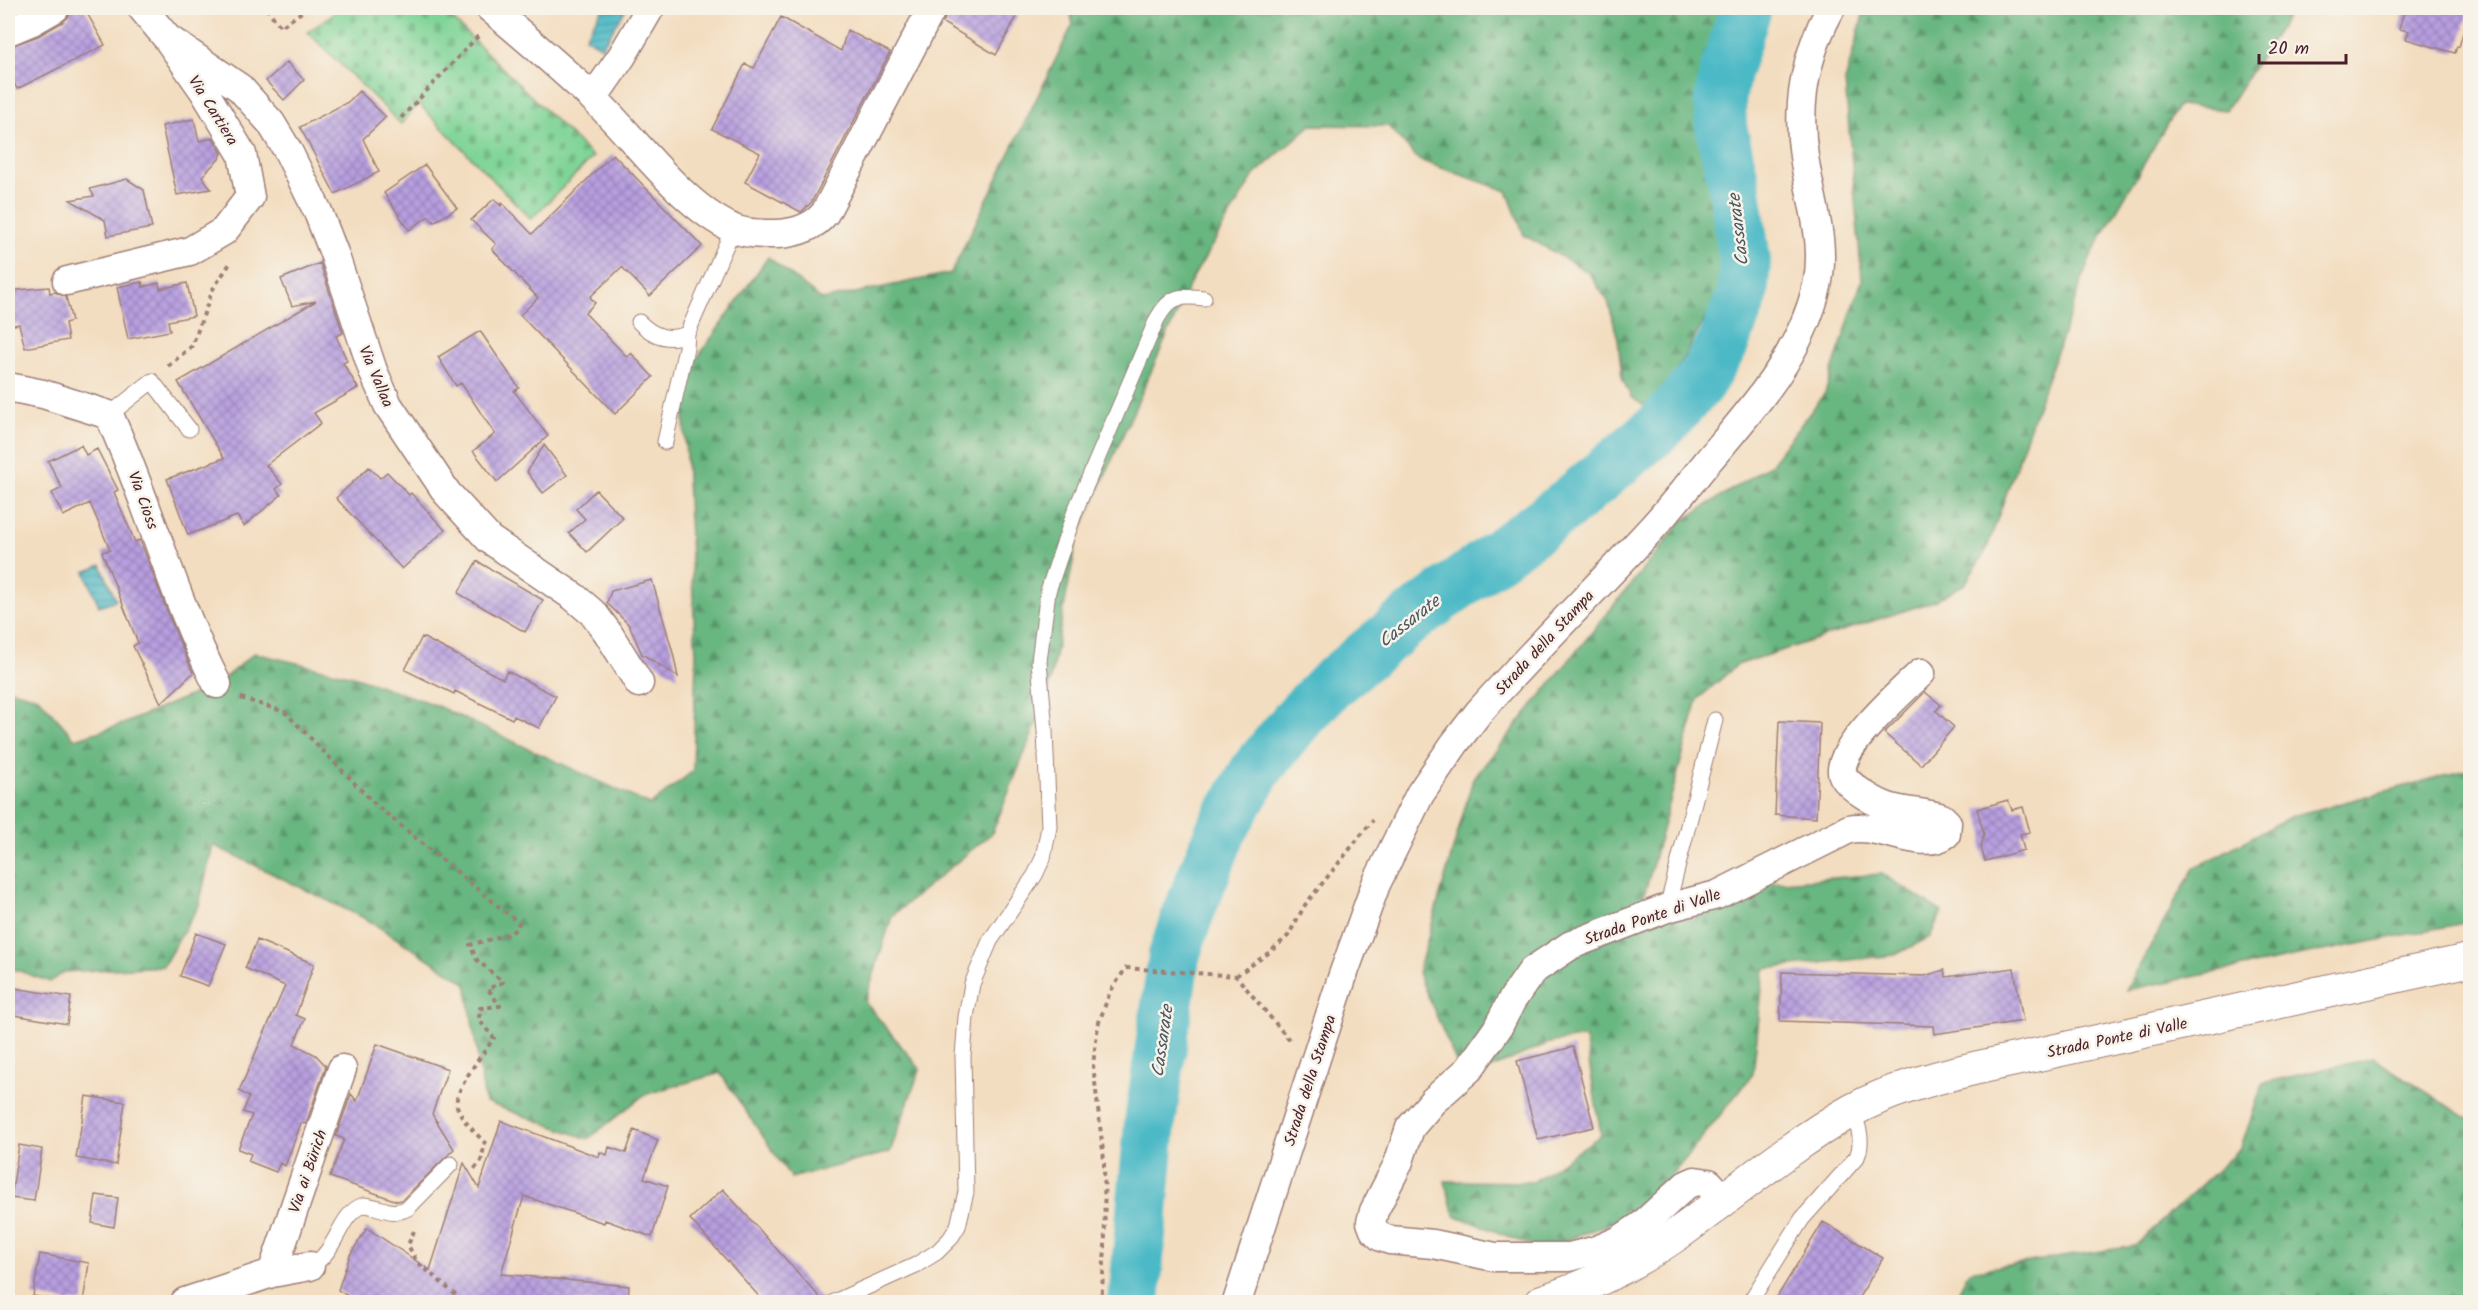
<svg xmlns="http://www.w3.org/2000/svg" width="2478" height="1310" viewBox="0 0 2478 1310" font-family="Kalam,sans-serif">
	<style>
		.forest { fill: url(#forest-firs); stroke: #586a56; stroke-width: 1.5 }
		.cemetery { fill: url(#cemetery-stones); stroke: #647a61; stroke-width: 1.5 }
		.water { fill: url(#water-rules); stroke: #4b6c78; stroke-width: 1.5 }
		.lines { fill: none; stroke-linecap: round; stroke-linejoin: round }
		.river { stroke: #4cb9c6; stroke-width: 52 }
		.building { fill: url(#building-cross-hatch) }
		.service-casing { stroke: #9e7e76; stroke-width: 17 }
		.minor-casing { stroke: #9e7e76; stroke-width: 31 }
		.tertiary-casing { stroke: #9e7e76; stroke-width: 35 }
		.path { stroke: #9e7e76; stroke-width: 4; stroke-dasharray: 4.5 4.5; stroke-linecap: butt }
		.service { stroke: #fff; stroke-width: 15 }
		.minor { stroke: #fff; stroke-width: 28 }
		.tertiary { stroke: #fff; stroke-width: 33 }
		.labels { text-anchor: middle; stroke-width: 5; stroke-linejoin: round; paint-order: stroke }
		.street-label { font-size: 16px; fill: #4a1f2b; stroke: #f7f3e8 }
		.water-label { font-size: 18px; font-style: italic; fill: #4b5561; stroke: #f7f3e8 }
	</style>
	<defs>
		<pattern id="forest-firs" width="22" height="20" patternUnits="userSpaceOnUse" patternTransform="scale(1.5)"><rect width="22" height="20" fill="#67b680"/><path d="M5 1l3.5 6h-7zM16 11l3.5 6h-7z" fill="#579369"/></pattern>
		<pattern id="cemetery-stones" width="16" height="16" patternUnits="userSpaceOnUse" patternTransform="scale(1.5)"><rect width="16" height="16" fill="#7fd497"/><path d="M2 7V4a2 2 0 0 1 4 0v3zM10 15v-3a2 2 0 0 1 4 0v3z" fill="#6fb682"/></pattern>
		<pattern id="water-rules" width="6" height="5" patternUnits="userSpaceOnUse" patternTransform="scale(1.5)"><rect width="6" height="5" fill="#4cb9c6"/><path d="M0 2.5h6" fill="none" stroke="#4196a1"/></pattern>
		<pattern id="building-cross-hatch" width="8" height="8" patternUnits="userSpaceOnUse" patternTransform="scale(1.5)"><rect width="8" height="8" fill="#b79fe0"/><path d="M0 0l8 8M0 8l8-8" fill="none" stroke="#9781b6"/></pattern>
	</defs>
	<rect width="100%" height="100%" fill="#f7f3e8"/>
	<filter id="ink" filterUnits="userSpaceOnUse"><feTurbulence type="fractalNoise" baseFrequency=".0167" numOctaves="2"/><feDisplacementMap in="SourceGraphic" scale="12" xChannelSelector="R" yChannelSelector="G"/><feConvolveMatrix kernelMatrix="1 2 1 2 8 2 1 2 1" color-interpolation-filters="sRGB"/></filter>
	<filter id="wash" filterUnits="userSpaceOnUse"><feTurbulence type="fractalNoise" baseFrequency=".008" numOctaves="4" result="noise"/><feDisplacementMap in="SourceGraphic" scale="24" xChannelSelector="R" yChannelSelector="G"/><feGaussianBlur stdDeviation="1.35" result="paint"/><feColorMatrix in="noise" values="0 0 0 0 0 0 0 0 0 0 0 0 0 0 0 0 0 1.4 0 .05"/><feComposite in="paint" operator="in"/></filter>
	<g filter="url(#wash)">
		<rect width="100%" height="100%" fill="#f3ddc0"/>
		<path class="forest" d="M 1069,8 L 1766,8 L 1732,85 L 1742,253 L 1653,412 L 1631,397 L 1622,378 L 1618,339 L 1608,301 L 1588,272 L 1524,235 L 1507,191 L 1419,160 L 1388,126 L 1311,125 L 1254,175 L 1192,279 L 1077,539 L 1047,698 L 992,833 L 892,916 L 865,1002 L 920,1069 L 890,1152 L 791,1178 L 720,1073 L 644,1095 L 588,1139 L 485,1102 L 466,983 L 368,920 L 213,845 L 199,905 L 163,966 L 64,972 L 50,982 L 8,967 L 8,689 L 38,697 L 75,739 L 123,724 L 217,684 L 254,653 L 353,676 L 435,705 L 650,805 L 693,771 L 696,655 L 682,380 L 768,257 L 822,300 L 951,273 L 1073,24 Z
			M 1865,8 L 2293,8 L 2226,110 L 2178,105 L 2091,255 L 1986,551 L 1965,584 L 1934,601 L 1737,665 L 1698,699 L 1642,903 L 1691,920 L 1757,884 L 1882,874 L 1942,912 L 1930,937 L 1895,955 L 1764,969 L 1753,1074 L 1644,1210 L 1542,1250 L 1454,1215 L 1445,1181 L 1533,1182 L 1601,1135 L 1585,1037 L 1549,1043 L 1464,1080 L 1418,973 L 1473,779 L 1682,521 L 1770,465 L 1825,393 L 1862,280 L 1845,81 Z
			M 2470,769 L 2470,922 L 2126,990 L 2194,868 L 2292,816 Z
			M 2373,1058 L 2470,1120 L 2470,1302 L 1953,1302 L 1969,1271 L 2135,1246 L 2241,1148 L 2263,1083 Z"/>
		<path class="cemetery" d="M 341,8 L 441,8 L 593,157 L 531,219 L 419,104 L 401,124 L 308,32 Z"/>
		<path class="water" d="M 603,8 L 626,9 L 602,47 L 585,37 Z
			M 101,565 L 116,600 L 99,606 L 85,572 Z"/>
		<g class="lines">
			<path class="river" d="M 1134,1302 L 1150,1123 L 1174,956 L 1186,919 L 1220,833 L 1256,770 L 1302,714 L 1330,685 L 1409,620 L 1563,508 L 1661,426 L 1699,383 L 1723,344 L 1742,296 L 1745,261 L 1734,184 L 1721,127 L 1720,100 L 1725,73 L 1746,8"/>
		</g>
		<g id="blocks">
			<path class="building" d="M 71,8 L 84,8 L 105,45 L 17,89 L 8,71 L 8,47 L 38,36 L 63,22 L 69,16 Z
				M 948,8 L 1001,8 L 1017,16 L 996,55 L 943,23 Z
				M 2405,8 L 2470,8 L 2459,47 L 2457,46 L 2455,53 L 2406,39 L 2409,31 L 2399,29 Z
				M 781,17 L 841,51 L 847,30 L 890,52 L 811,203 L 801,212 L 745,182 L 760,153 L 712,129 L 745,64 L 754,68 Z
				M 287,62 L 304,80 L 284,100 L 266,81 Z
				M 359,91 L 386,117 L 363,139 L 379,172 L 335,194 L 300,127 L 348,102 Z
				M 194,119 L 199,141 L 213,138 L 222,153 L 219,159 L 202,176 L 211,189 L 177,195 L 162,126 Z
				M 613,154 L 702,246 L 650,296 L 622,267 L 590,297 L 595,303 L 585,313 L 627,357 L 631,353 L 653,377 L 615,414 L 520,315 L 538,298 L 492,249 L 496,244 L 471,220 L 494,199 L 501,206 L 502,203 L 532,234 Z
				M 425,165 L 457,208 L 434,222 L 429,216 L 409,230 L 384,193 Z
				M 127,179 L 144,190 L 152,228 L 108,236 L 105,220 L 70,200 L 94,196 L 90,189 Z
				M 320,263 L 343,333 L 336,336 L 347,361 L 343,363 L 358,388 L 314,413 L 321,423 L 266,465 L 282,484 L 276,489 L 281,495 L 244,526 L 237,516 L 188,535 L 167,479 L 224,458 L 178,382 L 316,301 L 292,306 L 281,279 Z
				M 142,282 L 143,287 L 159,283 L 160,289 L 187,283 L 194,316 L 168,321 L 170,331 L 128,339 L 117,287 Z
				M 49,287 L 50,293 L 55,292 L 66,297 L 72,321 L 65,323 L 68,340 L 25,348 L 19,324 L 8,326 L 8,291 Z
				M 480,331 L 519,388 L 514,391 L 548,436 L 497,482 L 473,451 L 495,434 L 461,383 L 456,386 L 438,357 Z
				M 81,445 L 86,455 L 97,449 L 118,490 L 114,492 L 135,542 L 140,540 L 172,624 L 193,673 L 161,703 L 133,646 L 138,643 L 102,552 L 110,550 L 90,503 L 63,516 L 52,493 L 62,488 L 48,461 Z
				M 544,445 L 567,475 L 543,493 L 527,472 Z
				M 369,467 L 380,478 L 387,472 L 409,495 L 411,493 L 445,530 L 402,569 L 336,498 Z
				M 596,490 L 623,518 L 587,552 L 569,533 L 585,519 L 576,509 Z
				M 477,561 L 543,600 L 525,632 L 458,593 Z
				M 652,580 L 673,653 L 678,677 L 642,654 L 629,625 L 607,603 L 611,591 Z
				M 422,637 L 503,679 L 507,671 L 556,696 L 539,728 L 514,716 L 512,719 L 455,691 L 454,694 L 405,670 Z
				M 1925,692 L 1941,705 L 1936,711 L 1954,727 L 1921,765 L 1884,733 Z
				M 1779,721 L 1820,723 L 1816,818 L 1775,815 Z
				M 2008,800 L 2012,810 L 2023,807 L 2030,832 L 2020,834 L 2024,850 L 1985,861 L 1981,847 L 1984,834 L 1977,809 Z
				M 196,933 L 226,944 L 208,986 L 180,976 Z
				M 257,940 L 314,964 L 296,1015 L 305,1019 L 294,1044 L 316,1055 L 326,1066 L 306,1124 L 301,1123 L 285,1166 L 280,1163 L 276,1172 L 248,1161 L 251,1154 L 238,1149 L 252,1115 L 243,1112 L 249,1097 L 239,1091 L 285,986 L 245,968 Z
				M 2014,968 L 2023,1021 L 1934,1034 L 1933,1026 L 1780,1021 L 1782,972 L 1925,976 L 1944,970 L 1946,977 Z
				M 8,987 L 71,997 L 67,1024 L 8,1014 Z
				M 377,1044 L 448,1069 L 432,1114 L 454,1149 L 402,1200 L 397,1201 L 330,1177 L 344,1139 L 336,1136 L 351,1094 L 357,1101 Z
				M 1573,1047 L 1594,1127 L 1538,1140 L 1517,1061 Z
				M 86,1096 L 125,1102 L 116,1165 L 76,1158 Z
				M 501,1121 L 599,1157 L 600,1152 L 607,1155 L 609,1147 L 626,1153 L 634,1130 L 658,1140 L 644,1178 L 668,1186 L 652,1237 L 605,1220 L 604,1223 L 524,1196 L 501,1274 L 629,1286 L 628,1302 L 357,1302 L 338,1290 L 350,1255 L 367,1228 L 430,1270 L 464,1163 L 479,1188 Z
				M 19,1145 L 42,1149 L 34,1201 L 11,1198 Z
				M 723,1189 L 824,1302 L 764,1302 L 690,1219 Z
				M 96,1195 L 118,1198 L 114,1227 L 92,1223 Z
				M 1823,1222 L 1883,1258 L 1856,1302 L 1774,1302 Z
				M 40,1254 L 89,1263 L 83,1302 L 68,1302 L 33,1296 Z"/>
		</g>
	</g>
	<g filter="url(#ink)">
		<use href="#blocks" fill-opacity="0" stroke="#9e7e76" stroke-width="1.5"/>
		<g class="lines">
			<defs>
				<path id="service" d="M 639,322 C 653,336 668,342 687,334 L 733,229
					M 109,415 L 152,381 L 189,429
					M 665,442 L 686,348 L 687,334
					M 1667,908 L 1715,720
					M 310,1266 C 338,1253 338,1213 364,1205 C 381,1206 391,1217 408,1208 L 451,1164
					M 834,1302 L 916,1265 L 937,1252 L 950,1239 L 958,1226 L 966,1192 L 963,1056 L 966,1017 L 972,984 L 990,941 L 1035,875 L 1043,858 L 1049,827 L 1045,731 L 1039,661 L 1048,591 L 1075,511 L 1157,319 C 1170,296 1179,295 1204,298
					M 1750,1302 L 1802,1219 L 1857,1157 C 1864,1140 1858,1127 1853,1110"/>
				<path id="minor" d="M 490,8 C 525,37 560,67 593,98 C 634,137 681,205 732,228 C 744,234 763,234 777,234 C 796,233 813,228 825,213 L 932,8
					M 8,31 L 32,21 L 55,8
					M 167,38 L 240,88 L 271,123 L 288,151 L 318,212 L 334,253 L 373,371 L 388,405 L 447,493 L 489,539 L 574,597 L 594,614 L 608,633 L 639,683
					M 593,98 L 622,56 L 650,8
					M 67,281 L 190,251 L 224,231 L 250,197 L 242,154 L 204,91 L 167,38 L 142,8
					M 8,387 L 43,394 L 109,415 C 149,503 173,598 217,684
					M 1723,1199 L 1709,1183 L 1695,1181 L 1686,1185 L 1641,1226 L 1620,1240 L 1597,1250 L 1569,1257 L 1495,1257 L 1433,1244 L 1390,1240 L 1381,1237 L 1374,1230 L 1371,1222 L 1374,1211 L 1398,1164 L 1410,1128 L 1433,1101 L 1469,1069 L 1497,1029 L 1512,1000 L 1532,971 L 1571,945 L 1667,908 L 1717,895 L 1849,829 C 1879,822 1922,852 1946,834 L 1947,823 L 1942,818 C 1925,812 1906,813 1888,807 C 1876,803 1844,785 1842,772 C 1839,747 1903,690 1921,673
					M 272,1273 L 342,1069
					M 185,1302 L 272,1273 L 310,1266
					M 1237,1302 L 1343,975 L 1376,884 L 1420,794 L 1455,743 L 1479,712 C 1535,649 1595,590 1653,527 C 1672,506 1690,483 1708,461 C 1753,408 1801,355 1817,286 C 1827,242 1810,200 1804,156 C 1796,104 1806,53 1831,8"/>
				<path id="tertiary" d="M 1541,1302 C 1590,1286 1636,1263 1679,1233 C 1736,1192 1789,1146 1851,1111 C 1889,1090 1933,1078 1976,1068 L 2470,960"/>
			</defs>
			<use href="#service" class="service-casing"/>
			<use href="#minor" class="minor-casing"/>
			<use href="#tertiary" class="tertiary-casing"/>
			<path class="path" d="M 266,8 L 281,27 L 307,8
				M 401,118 L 479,35
				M 168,366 L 192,346 L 213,289 L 231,262
				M 241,698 L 285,712 L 377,806 L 519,923 L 512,933 L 470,945 L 477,960 L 503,982 L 488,989 L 500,1006 L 480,1008 L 479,1020 L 494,1038 C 485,1051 452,1092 457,1106 C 462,1121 475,1132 485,1143 L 481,1161 L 473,1171
				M 1236,976 L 1270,952 L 1288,936 L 1305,905 L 1373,820
				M 414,1231 L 408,1245 L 417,1262 L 464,1302
				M 1101,1302 L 1105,1248 L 1104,1160 L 1093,1065 L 1098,1025 L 1110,992 L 1126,968 L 1236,976 L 1291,1042"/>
			<use href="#service" class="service"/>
			<use href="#minor" class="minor"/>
			<use href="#tertiary" class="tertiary"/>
		</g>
	</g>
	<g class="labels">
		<g class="street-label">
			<text transform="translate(214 110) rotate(58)" y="6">Via Cartiera</text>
			<text transform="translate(377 376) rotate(67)" y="6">Via Vallaa</text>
			<text transform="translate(144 500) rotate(70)" y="6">Via Cioss</text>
			<text transform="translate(1544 642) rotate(-47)" y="6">Strada della Stampa</text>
			<text transform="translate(1652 916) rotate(-19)" y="6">Strada Ponte di Valle</text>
			<text transform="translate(2117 1037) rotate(-12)" y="6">Strada Ponte di Valle</text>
			<text transform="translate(1309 1080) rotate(-72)" y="6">Strada della Stampa</text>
			<text transform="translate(307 1171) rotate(-71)" y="6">Via ai Bürich</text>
		</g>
		<g class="water-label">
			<text transform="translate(1738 230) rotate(-97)" y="6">Cassarate</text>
			<text transform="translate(1409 621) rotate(-38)" y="6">Cassarate</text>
			<text transform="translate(1162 1041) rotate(-82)" y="6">Cassarate</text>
		</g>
	</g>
	<rect width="2478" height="1310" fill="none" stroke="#f7f3e8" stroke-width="30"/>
	<path d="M2259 54v9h87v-9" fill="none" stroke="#4a1f2b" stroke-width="3"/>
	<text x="2268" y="54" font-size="18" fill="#4a1f2b" stroke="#f7f3e8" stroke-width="4.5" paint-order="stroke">20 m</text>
</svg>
